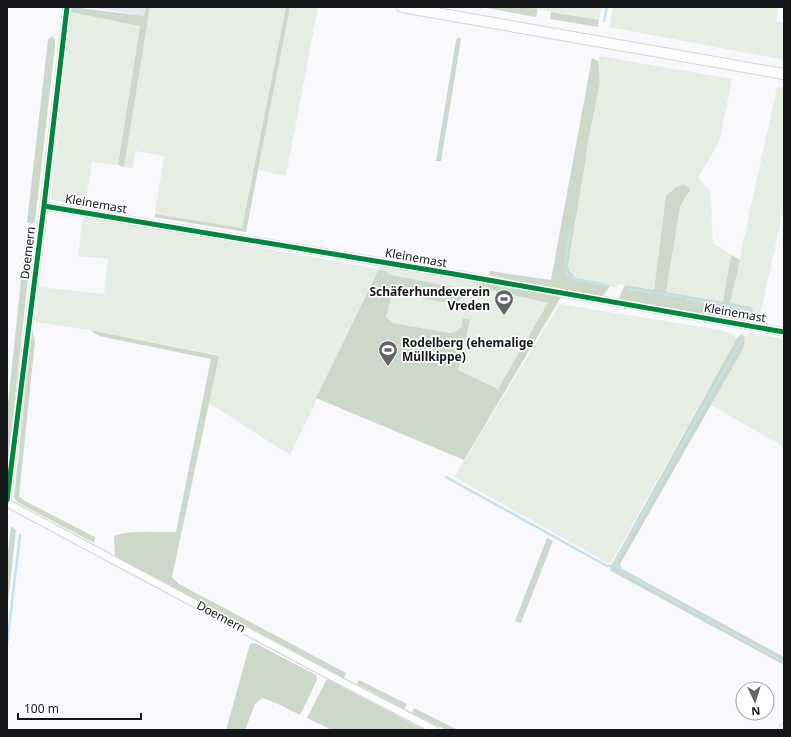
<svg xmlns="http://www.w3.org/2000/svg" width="791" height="737" viewBox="0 0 791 737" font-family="'Noto Sans',sans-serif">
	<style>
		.built { fill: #e6e8f3 }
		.green { fill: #e6eee4 }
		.forest { fill: #ccd8c8 }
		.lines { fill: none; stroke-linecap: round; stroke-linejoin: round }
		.stream { stroke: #c2e3ee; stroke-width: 2.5 }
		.minor-casing { stroke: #d2d2d6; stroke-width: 9 }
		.secondary-casing { stroke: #d2d2d6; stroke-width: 12 }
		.minor { stroke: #fefeff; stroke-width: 7 }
		.secondary { stroke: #fefeff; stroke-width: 10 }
		.cycleway-casing { stroke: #fff; stroke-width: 8 }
		.cycleway { stroke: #00873e; stroke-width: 5 }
		.labels { text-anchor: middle; stroke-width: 3.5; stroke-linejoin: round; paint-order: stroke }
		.street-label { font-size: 12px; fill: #151619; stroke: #fff }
		.poi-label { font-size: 12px; font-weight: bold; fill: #151619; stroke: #fff; text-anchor: end }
	</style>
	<rect width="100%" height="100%" fill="#f8f8fd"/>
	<path class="built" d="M 90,7 L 146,7 L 144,16 Z"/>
	<path class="green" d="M 150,7 L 286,7 L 242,228 L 155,214 L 164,156 L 136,151 L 133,168 L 124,167 Z
		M 290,7 L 318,7 L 286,176 L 258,170 Z
		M 525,7 L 602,7 L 599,20 Z
		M 613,7 L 778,7 L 776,21 L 784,23 L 784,60 L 609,27 Z
		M 71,12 L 140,25 L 118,165 L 92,162 L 85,205 L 53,200 L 51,198 Z
		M 599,56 L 732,79 L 719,142 L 698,178 L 710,190 L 713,243 L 731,255 L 723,302 L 666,292 L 680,207 L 689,193 L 683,185 L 676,187 L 666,196 L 654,290 L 618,284 L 617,288 L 610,286 L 608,284 L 576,278 C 571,274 569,271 568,265 L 586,158 L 586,152 L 600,82 L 598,61 Z
		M 777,87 L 784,88 L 784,207 L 758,324 L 752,323 L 730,303 Z
		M 83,215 L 378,269 L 380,265 L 477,281 L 477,288 L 549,303 L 498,389 L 458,370 L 462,326 L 457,331 L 451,333 L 393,323 L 386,317 C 389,307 399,277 385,271 C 383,270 381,270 379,269 L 290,455 L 209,403 L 218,355 L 90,330 L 35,322 L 39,287 L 104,294 L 108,259 L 78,256 Z
		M 560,304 L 720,330 L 730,333 L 737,338 L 611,563 L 606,562 L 454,477 Z
		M 750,333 L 784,339 L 784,447 L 711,405 L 743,349 L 745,337 Z"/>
	<path class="forest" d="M 72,7 L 144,16 L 146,7 L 150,7 L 124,167 L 118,165 L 140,26 L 71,12 Z
		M 286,7 L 290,7 L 246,232 L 154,217 L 155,214 L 242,228 Z
		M 481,7 L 525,7 L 538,9 L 536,17 Z
		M 551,12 L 599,20 L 598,27 L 550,19 Z
		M 52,36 L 55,40 L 55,46 L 35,222 L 31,224 L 27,222 L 48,40 Z
		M 459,37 L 461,39 L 441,161 L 436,161 L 456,40 Z
		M 592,58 L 598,61 L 600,82 L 586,152 L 586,158 L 568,265 L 569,271 L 576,278 L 608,284 L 610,286 L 602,297 L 489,275 L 490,271 L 551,280 Z
		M 683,185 L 688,187 L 690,190 L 680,207 L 666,292 L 723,302 L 731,255 L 740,260 L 730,303 L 751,307 L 754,313 L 752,323 L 618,300 L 625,285 L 654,290 L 666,196 L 676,187 Z
		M 25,258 L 29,258 L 30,261 L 9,452 L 7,454 L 7,413 L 23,261 Z
		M 379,269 L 386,271 L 390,275 L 460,288 L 462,291 L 462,297 L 458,302 L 440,302 L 393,291 L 386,317 L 393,323 L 450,333 L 457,331 L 462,326 L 463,318 L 470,320 L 458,370 L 498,389 L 548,303 L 477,287 L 477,282 L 561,297 L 464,460 L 316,398 Z
		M 32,330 L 35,341 L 19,496 L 23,500 L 95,537 L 94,543 L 17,502 L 14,497 Z
		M 90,330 L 219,356 L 172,577 L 179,584 L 346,673 L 344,678 L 115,556 L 114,536 C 134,529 155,533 176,532 L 211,359 L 99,336 Z
		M 742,334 L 745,337 L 743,349 L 620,564 L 622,569 L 784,657 L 784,665 L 611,571 L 610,568 L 737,338 Z
		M 11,526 L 16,530 L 7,611 L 7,561 Z
		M 547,538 L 553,541 L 521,623 L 515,621 Z
		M 255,643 L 316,675 L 317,680 L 300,715 L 276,703 L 262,698 L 255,704 L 245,730 L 226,730 L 250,644 Z
		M 327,679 L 424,730 L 332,730 L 307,718 Z
		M 359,680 L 407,704 L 404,709 L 357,684 Z
		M 414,708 L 458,730 L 446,730 L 412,713 Z"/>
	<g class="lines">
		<path class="stream" d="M 604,21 L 607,7
			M 570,230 C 569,239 561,270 569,276 C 577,282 596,283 606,285
			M 629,289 L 681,297
			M 688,299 L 747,309 L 750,311 L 750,315
			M 741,341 L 616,561 L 617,565 L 621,571 L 784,662
			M 446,477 L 607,566 L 617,565
			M 7,645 L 20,535"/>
		<defs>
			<path id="minor" d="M 44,206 L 454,274 L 784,332
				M 7,500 L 44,206 L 67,7
				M 7,503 L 325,673 L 435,730
				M 782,730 L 784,727"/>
			<path id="secondary" d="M 402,7 L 784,74"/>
		</defs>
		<use href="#minor" class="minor-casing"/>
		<use href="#secondary" class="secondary-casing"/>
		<use href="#minor" class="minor"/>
		<use href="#secondary" class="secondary"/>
		<defs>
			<path id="cycleway" d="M 44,206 L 454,274 L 784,332
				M 7,500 L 44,206 L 67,7"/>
		</defs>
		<use href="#cycleway" class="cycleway-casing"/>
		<use href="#cycleway" class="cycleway"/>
	</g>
	<defs>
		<symbol id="stadium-pin" viewBox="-11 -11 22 30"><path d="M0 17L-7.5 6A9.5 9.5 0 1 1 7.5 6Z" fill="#646569" stroke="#fff"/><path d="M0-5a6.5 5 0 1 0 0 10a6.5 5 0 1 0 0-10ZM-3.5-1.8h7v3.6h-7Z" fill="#fff"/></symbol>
	</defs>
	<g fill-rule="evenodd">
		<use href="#stadium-pin" x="493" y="288" width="22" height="30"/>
		<use href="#stadium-pin" x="377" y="339" width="22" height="30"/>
	</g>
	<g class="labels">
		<g class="street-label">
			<text transform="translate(96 204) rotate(10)" y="4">Kleinemast</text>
			<text transform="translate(28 253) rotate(-83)" y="4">Doemern</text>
			<text transform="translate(416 258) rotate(10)" y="4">Kleinemast</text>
			<text transform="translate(735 313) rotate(10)" y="4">Kleinemast</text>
			<text transform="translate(221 617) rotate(28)" y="4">Doemern</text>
		</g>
		<g class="poi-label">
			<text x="490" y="296">Schäferhundeverein<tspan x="490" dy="14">Vreden</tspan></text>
			<text x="402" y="347" text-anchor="start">Rodelberg (ehemalige<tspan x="402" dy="14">Müllkippe)</tspan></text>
		</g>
	</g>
	<rect width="791" height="737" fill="none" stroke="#151619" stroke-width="16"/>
	<g transform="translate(755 701) rotate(176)"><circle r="19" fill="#ffffff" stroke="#a1a2a3"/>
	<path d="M0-3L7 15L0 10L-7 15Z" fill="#646569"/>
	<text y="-6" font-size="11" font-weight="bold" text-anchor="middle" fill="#151619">N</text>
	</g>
	<path d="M18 713v6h123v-6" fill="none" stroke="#151619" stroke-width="2"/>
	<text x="24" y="713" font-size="12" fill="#151619" stroke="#ffffff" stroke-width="3" paint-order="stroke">100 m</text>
</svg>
